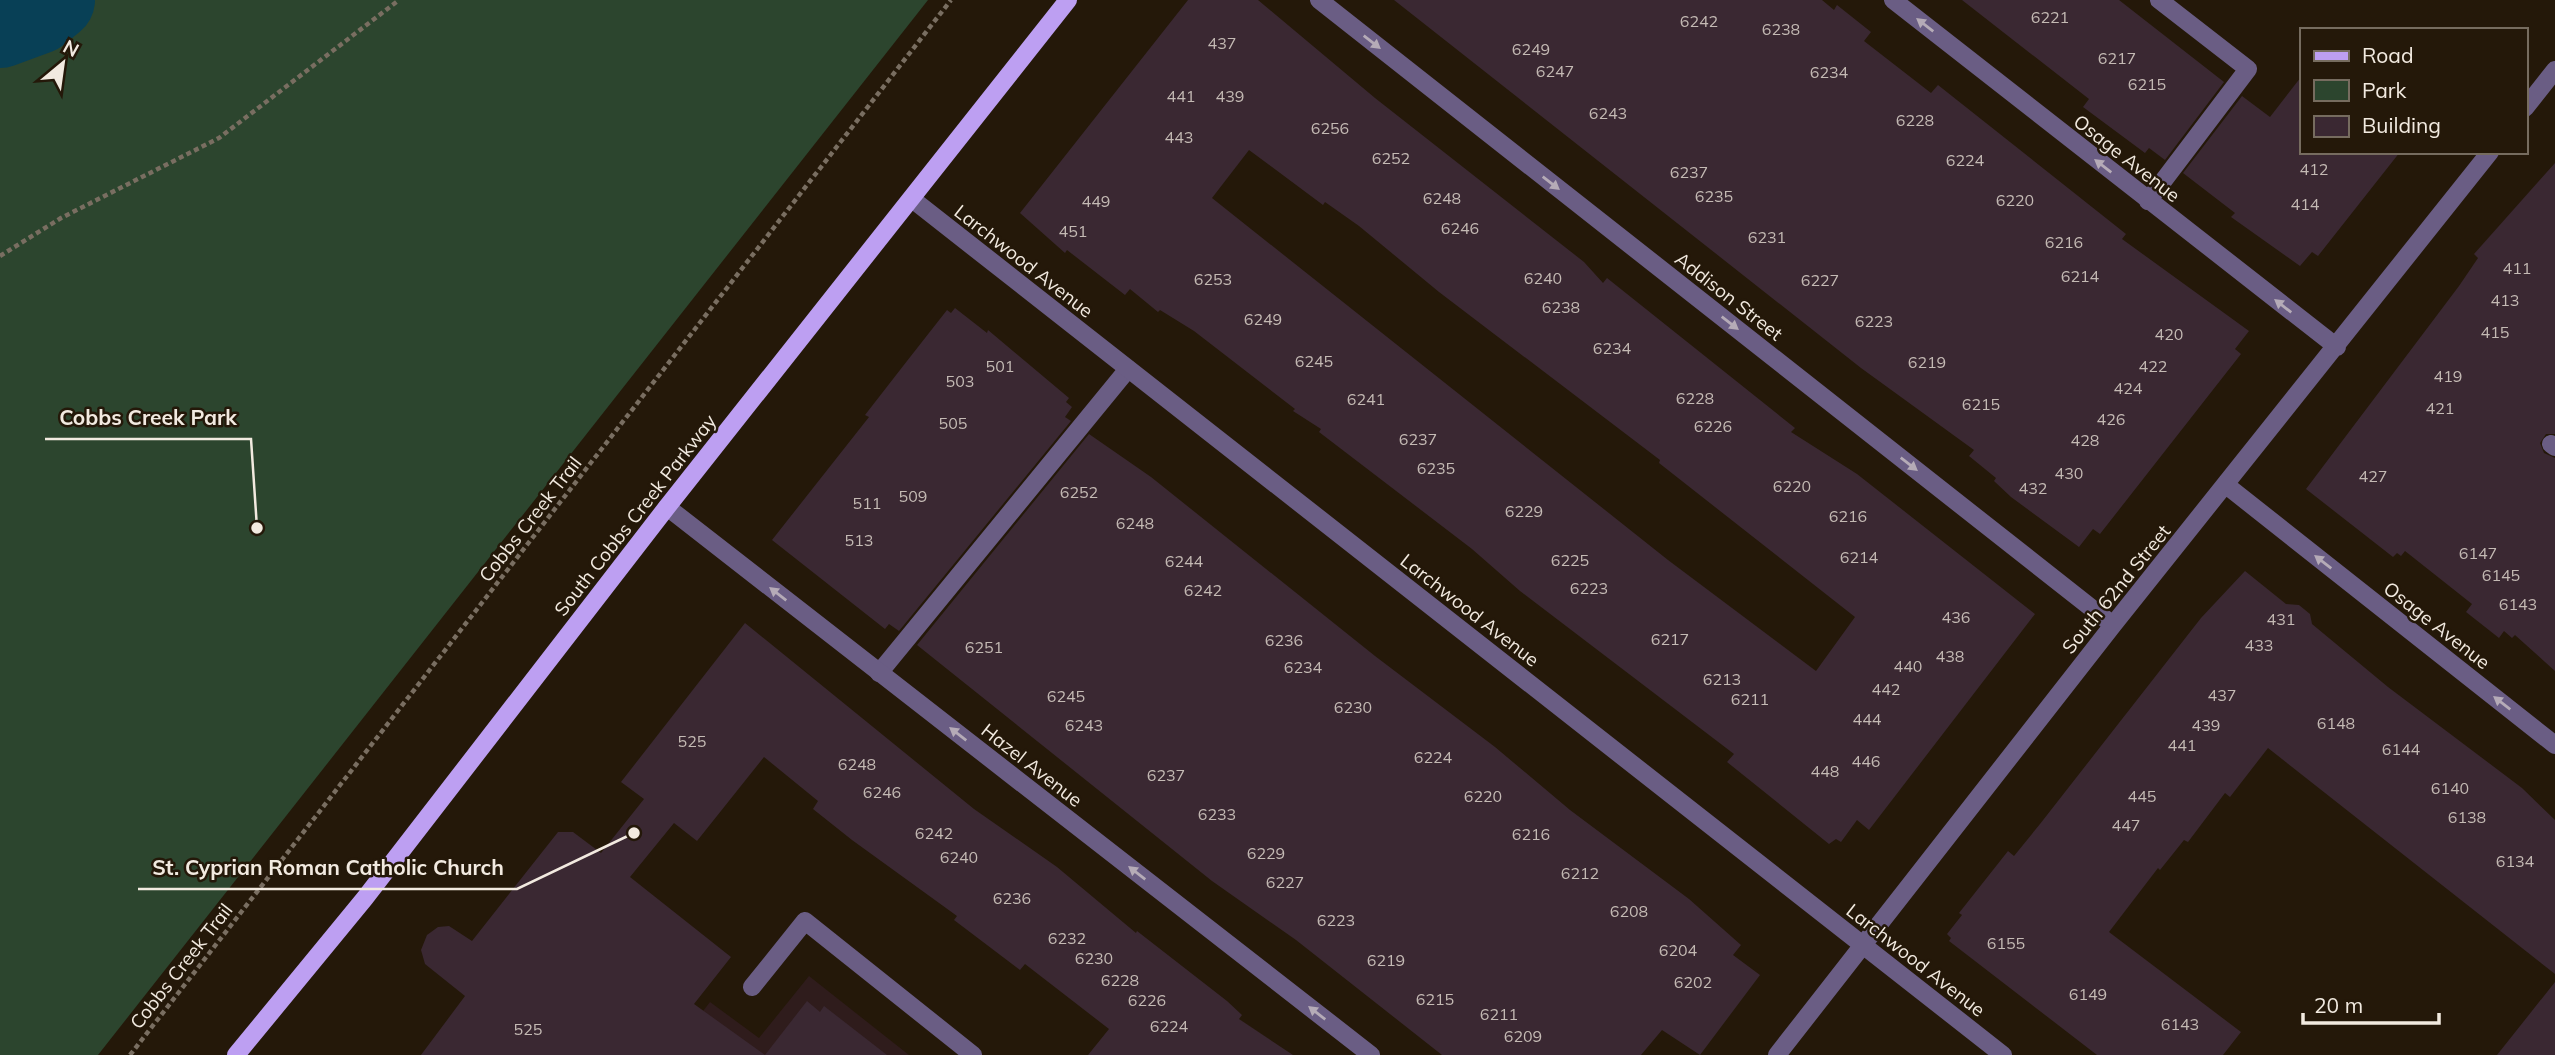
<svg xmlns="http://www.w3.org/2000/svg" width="2555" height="1055" viewBox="0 0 2555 1055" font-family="Mulish,sans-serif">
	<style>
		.education { fill: #2f1c1c }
		.green { fill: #2c452e }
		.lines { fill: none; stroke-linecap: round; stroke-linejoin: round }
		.river { stroke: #084056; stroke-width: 82 }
		.building { fill: #3a2832; fill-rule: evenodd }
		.path { stroke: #796e61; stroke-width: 4.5; stroke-dasharray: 5 3.5; stroke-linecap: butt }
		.lane { stroke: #6a5d84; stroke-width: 18 }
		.street { stroke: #6a5d84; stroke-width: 18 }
		.primary { stroke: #bd9ff2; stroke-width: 18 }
		.oneway { fill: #b5abb7 }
		.labels { text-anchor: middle; stroke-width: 5; stroke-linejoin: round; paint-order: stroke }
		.number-label { font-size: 16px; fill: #c4bab4 }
		.street-label { font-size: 19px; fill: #f2eae0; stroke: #241809 }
		.leader { fill: none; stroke: #f2eae0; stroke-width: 2.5 }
		.callout-dot { fill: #f2eae0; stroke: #241809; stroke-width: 2.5 }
		.callout-label { font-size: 21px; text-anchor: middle; font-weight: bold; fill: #f2eae0; stroke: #241809; stroke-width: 5; stroke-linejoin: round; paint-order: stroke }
	</style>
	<rect width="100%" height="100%" fill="#241809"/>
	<path class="education" d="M 809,976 L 909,1055 L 669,1055 L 710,1002 L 759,1038 Z"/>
	<path class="green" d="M 0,0 L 928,0 L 98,1055 L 0,1055 Z"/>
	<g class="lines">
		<path class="river" d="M 0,27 L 38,13 L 54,0"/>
	</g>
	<path class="building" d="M 1188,0 L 1258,0 L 1375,98 L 1584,262 L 1603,283 L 1607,278 L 1770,408 L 1795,428 L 1791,432 L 1857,474 L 2035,614 L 1869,830 L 1857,820 L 1841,842 L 1836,839 L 1829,844 L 1727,762 L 1734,754 L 1520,591 L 1472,549 L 1319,432 L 1321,429 L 1293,411 L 1295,409 L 1194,331 L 1160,310 L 1158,312 L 1130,289 L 1125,295 L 1067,250 L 1065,253 L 1020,213 ZM 1249,150 L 1323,205 L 1325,202 L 1359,226 L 1439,292 L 1660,460 L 1659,463 L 1855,617 L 1816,671 L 1668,560 L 1212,198 Z
		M 1394,0 L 1822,0 L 1834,10 L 1837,5 L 1871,32 L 1864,41 L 1931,93 L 1938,85 L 2126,234 L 2122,239 L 2249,331 L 2235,349 L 2241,354 L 2100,534 L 2093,529 L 2079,547 L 2011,497 L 1994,481 L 1996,478 L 1969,456 L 1974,450 L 1861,368 Z
		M 1962,0 L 2119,0 L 2224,82 L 2165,160 L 2149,148 L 2145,153 L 2083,107 L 2089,99 Z
		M 2301,77 L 2301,152 L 2400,152 L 2318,256 L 2312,252 L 2300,266 L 2231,217 L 2235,213 L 2183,173 L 2242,96 L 2270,117 Z
		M 2555,163 L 2555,434 L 2546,434 L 2540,443 L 2544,453 L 2555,458 L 2555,671 L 2515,635 L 2512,638 L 2504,631 L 2499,638 L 2466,612 L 2472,604 L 2405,551 L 2401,556 L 2397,553 L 2393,557 L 2306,489 L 2459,286 L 2478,258 L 2474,254 Z
		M 955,308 L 987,333 L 988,330 L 1069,398 L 1066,402 L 1072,407 L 1065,417 L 1071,421 L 899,631 L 889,624 L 885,629 L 772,540 L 869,417 L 865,415 L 907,361 L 947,310 L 951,313 Z
		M 1089,434 L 1151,477 L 1375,656 L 1495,747 L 1570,810 L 1689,899 L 1741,945 L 1733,955 L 1760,975 L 1700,1055 L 1662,1030 L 1641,1055 L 1442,1055 L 1296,940 L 1212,881 L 917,645 Z
		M 2245,571 L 2286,604 L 2299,605 L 2310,614 L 2312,624 L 2388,687 L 2522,788 L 2555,820 L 2555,974 L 2268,748 L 2230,797 L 2225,793 L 2188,842 L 2184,840 L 2160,870 L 2158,868 L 2109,932 L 2241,1032 L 2223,1055 L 2097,1055 L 1949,941 L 1951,938 L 1947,934 L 1962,915 L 1959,913 L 2008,851 L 2014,856 L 2040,824 L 2201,618 Z
		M 745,623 L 974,809 L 1057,867 L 1136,933 L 1137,931 L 1227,1001 L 1242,1015 L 1239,1019 L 1293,1055 L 1088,1055 L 1109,1029 L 1025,964 L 1020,970 L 954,920 L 957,916 L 852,840 L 813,809 L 818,801 L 764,757 L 697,841 L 674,823 L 630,877 L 731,957 L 694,1004 L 765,1055 L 807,1001 L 820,1012 L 824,1006 L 887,1055 L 421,1055 L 465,996 L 425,964 L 421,950 L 427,935 L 438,927 L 449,926 L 472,941 L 558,832 L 573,832 L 601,853 L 644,799 L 621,782 Z
		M 2555,982 L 2555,1055 L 2497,1055 Z"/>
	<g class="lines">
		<path class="path" d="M 0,256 L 61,218 L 219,138 L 399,0
			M 130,1055 L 951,0"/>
		<path class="lane" d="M 2148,201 L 2248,69 L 2159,0
			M 2551,444 L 2555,447
			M 879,673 L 1128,369
			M 752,987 L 805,921 L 973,1055"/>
		<path class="street" d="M 1319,0 L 2113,625
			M 1893,0 L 2337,347
			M 2525,108 L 2555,70
			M 912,199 L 2003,1055
			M 2226,485 L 2555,745
			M 667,507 L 1371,1055
			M 1777,1055 L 2113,625 L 2490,152"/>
		<path class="primary" d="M 236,1055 L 365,898 L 667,507 L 1068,0"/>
	</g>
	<defs><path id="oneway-solid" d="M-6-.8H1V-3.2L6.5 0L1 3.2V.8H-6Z" transform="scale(1.75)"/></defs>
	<g class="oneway">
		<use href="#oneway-solid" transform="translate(1925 25) rotate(-142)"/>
		<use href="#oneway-solid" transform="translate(1372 42) rotate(38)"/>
		<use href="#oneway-solid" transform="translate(2103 166) rotate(-142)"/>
		<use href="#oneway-solid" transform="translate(1551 183) rotate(38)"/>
		<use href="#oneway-solid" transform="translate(2283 306) rotate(-142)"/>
		<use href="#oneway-solid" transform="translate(1730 323) rotate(38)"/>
		<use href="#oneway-solid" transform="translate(1909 464) rotate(38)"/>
		<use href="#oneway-solid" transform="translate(2323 562) rotate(-142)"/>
		<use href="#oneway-solid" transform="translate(778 594) rotate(-142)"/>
		<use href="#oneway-solid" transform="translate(2502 703) rotate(-142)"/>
		<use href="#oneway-solid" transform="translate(958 734) rotate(-142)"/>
		<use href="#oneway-solid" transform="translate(1137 873) rotate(-142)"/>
		<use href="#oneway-solid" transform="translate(1317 1013) rotate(-142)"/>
	</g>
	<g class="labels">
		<g class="number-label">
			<text x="2050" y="23">6221</text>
			<text x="1699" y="27">6242</text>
			<text x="1781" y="35">6238</text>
			<text x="1222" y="49">437</text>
			<text x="1531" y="55">6249</text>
			<text x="2117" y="64">6217</text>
			<text x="1555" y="77">6247</text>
			<text x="1829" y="78">6234</text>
			<text x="2147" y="90">6215</text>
			<text x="1181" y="102">441</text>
			<text x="1230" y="102">439</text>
			<text x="1608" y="119">6243</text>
			<text x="1915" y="126">6228</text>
			<text x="1330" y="134">6256</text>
			<text x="1179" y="143">443</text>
			<text x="1391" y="164">6252</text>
			<text x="1965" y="166">6224</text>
			<text x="2314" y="175">412</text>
			<text x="1689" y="178">6237</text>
			<text x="1714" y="202">6235</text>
			<text x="1442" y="204">6248</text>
			<text x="2015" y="206">6220</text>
			<text x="1096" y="207">449</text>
			<text x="2305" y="210">414</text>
			<text x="1460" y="234">6246</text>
			<text x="1073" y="237">451</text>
			<text x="1767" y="243">6231</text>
			<text x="2064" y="248">6216</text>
			<text x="2517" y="274">411</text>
			<text x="2080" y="282">6214</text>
			<text x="1543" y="284">6240</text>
			<text x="1213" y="285">6253</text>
			<text x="1820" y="286">6227</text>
			<text x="2505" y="306">413</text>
			<text x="1561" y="313">6238</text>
			<text x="1263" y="325">6249</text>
			<text x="1874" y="327">6223</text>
			<text x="2495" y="338">415</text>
			<text x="2169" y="340">420</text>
			<text x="1612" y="354">6234</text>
			<text x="1314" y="367">6245</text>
			<text x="1927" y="368">6219</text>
			<text x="1000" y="372">501</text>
			<text x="2153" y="372">422</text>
			<text x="2448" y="382">419</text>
			<text x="960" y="387">503</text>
			<text x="2128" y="394">424</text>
			<text x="1695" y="404">6228</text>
			<text x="1366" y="405">6241</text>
			<text x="1981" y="410">6215</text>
			<text x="2440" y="414">421</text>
			<text x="2111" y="425">426</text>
			<text x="953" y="429">505</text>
			<text x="1713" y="432">6226</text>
			<text x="1418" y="445">6237</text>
			<text x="2085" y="446">428</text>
			<text x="1436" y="474">6235</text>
			<text x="2069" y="479">430</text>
			<text x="2373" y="482">427</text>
			<text x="1792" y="492">6220</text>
			<text x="2033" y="494">432</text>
			<text x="1079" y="498">6252</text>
			<text x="913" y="502">509</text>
			<text x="867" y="509">511</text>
			<text x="1524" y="517">6229</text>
			<text x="1848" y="522">6216</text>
			<text x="1135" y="529">6248</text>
			<text x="859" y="546">513</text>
			<text x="2478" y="559">6147</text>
			<text x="1859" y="563">6214</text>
			<text x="1570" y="566">6225</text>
			<text x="1184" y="567">6244</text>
			<text x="2501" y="581">6145</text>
			<text x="1589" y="594">6223</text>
			<text x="1203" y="596">6242</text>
			<text x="2518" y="610">6143</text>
			<text x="1956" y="623">436</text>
			<text x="2281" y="625">431</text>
			<text x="1670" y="645">6217</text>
			<text x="1284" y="646">6236</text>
			<text x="2259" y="651">433</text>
			<text x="984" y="653">6251</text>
			<text x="1950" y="662">438</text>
			<text x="1908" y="672">440</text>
			<text x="1303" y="673">6234</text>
			<text x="1722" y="685">6213</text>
			<text x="1886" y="695">442</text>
			<text x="2222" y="701">437</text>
			<text x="1066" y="702">6245</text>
			<text x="1750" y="705">6211</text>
			<text x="1353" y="713">6230</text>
			<text x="1867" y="725">444</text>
			<text x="2336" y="729">6148</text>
			<text x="1084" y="731">6243</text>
			<text x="2206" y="731">439</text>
			<text x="692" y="747">525</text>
			<text x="2182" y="751">441</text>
			<text x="2401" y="755">6144</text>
			<text x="1433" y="763">6224</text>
			<text x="1866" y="767">446</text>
			<text x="857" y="770">6248</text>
			<text x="1825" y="777">448</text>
			<text x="1166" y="781">6237</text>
			<text x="2450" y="794">6140</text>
			<text x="882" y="798">6246</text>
			<text x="1483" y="802">6220</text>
			<text x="2142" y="802">445</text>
			<text x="1217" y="820">6233</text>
			<text x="2467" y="823">6138</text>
			<text x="2126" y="831">447</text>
			<text x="934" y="839">6242</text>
			<text x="1531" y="840">6216</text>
			<text x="1266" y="859">6229</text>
			<text x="959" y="863">6240</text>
			<text x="2515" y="867">6134</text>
			<text x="1580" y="879">6212</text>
			<text x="1285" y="888">6227</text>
			<text x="1012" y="904">6236</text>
			<text x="1629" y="917">6208</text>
			<text x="1336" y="926">6223</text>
			<text x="1067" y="944">6232</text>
			<text x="2006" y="949">6155</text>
			<text x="1678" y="956">6204</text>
			<text x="1094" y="964">6230</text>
			<text x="1386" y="966">6219</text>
			<text x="1120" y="986">6228</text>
			<text x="1693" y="988">6202</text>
			<text x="2088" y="1000">6149</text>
			<text x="1435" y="1005">6215</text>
			<text x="1147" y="1006">6226</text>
			<text x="1499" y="1020">6211</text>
			<text x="2180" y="1030">6143</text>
			<text x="1169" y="1032">6224</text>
			<text x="528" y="1035">525</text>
			<text x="1523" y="1042">6209</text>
		</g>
		<g class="street-label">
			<text transform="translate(2127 158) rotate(38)" y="7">Osage Avenue</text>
			<text transform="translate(1024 261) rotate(38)" y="7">Larchwood Avenue</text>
			<text transform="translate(1729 296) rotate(38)" y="7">Addison Street</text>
			<text transform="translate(635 515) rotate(-52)" y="7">South Cobbs Creek Parkway</text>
			<text transform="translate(530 519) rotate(-52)" y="7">Cobbs Creek Trail</text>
			<text transform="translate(2116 589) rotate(-51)" y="7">South 62nd Street</text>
			<text transform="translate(1470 610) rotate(38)" y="7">Larchwood Avenue</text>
			<text transform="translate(2437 625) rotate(38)" y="7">Osage Avenue</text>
			<text transform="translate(1032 765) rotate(38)" y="7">Hazel Avenue</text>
			<text transform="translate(1916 960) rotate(38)" y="7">Larchwood Avenue</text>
			<text transform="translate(181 966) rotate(-52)" y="7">Cobbs Creek Trail</text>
		</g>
	</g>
	<path class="leader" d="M257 528L251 439H45M634 833L517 889H138"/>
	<g class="callout-dot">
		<circle cx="257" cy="528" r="7"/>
		<circle cx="634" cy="833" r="7"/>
	</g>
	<g class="callout-label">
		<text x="148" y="425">Cobbs Creek Park</text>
		<text x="328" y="875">St. Cyprian Roman Catholic Church</text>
	</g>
	<rect x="2300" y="28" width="228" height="126" fill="#241809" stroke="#766c5f" stroke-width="2"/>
	<rect x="2314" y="51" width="35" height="10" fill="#bd9ff2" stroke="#766c5f" stroke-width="2"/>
	<text x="2362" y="63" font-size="21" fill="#f2eae0">Road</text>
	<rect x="2314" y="80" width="35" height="21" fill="#2c452e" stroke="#766c5f" stroke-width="2"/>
	<text x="2362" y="98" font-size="21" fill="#f2eae0">Park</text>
	<rect x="2314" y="116" width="35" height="21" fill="#3a2832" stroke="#766c5f" stroke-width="2"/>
	<text x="2362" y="133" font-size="21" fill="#f2eae0">Building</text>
	<g transform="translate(63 63) rotate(29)" stroke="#241809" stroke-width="5" paint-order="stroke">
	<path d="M0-5L12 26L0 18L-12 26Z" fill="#f2eae0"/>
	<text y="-10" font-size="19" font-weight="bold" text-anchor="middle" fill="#f2eae0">N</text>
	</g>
	<path d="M2303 1013v10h136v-10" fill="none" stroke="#f2eae0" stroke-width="3.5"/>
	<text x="2314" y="1013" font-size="21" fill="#f2eae0" stroke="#241809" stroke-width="5" paint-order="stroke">20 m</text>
</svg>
